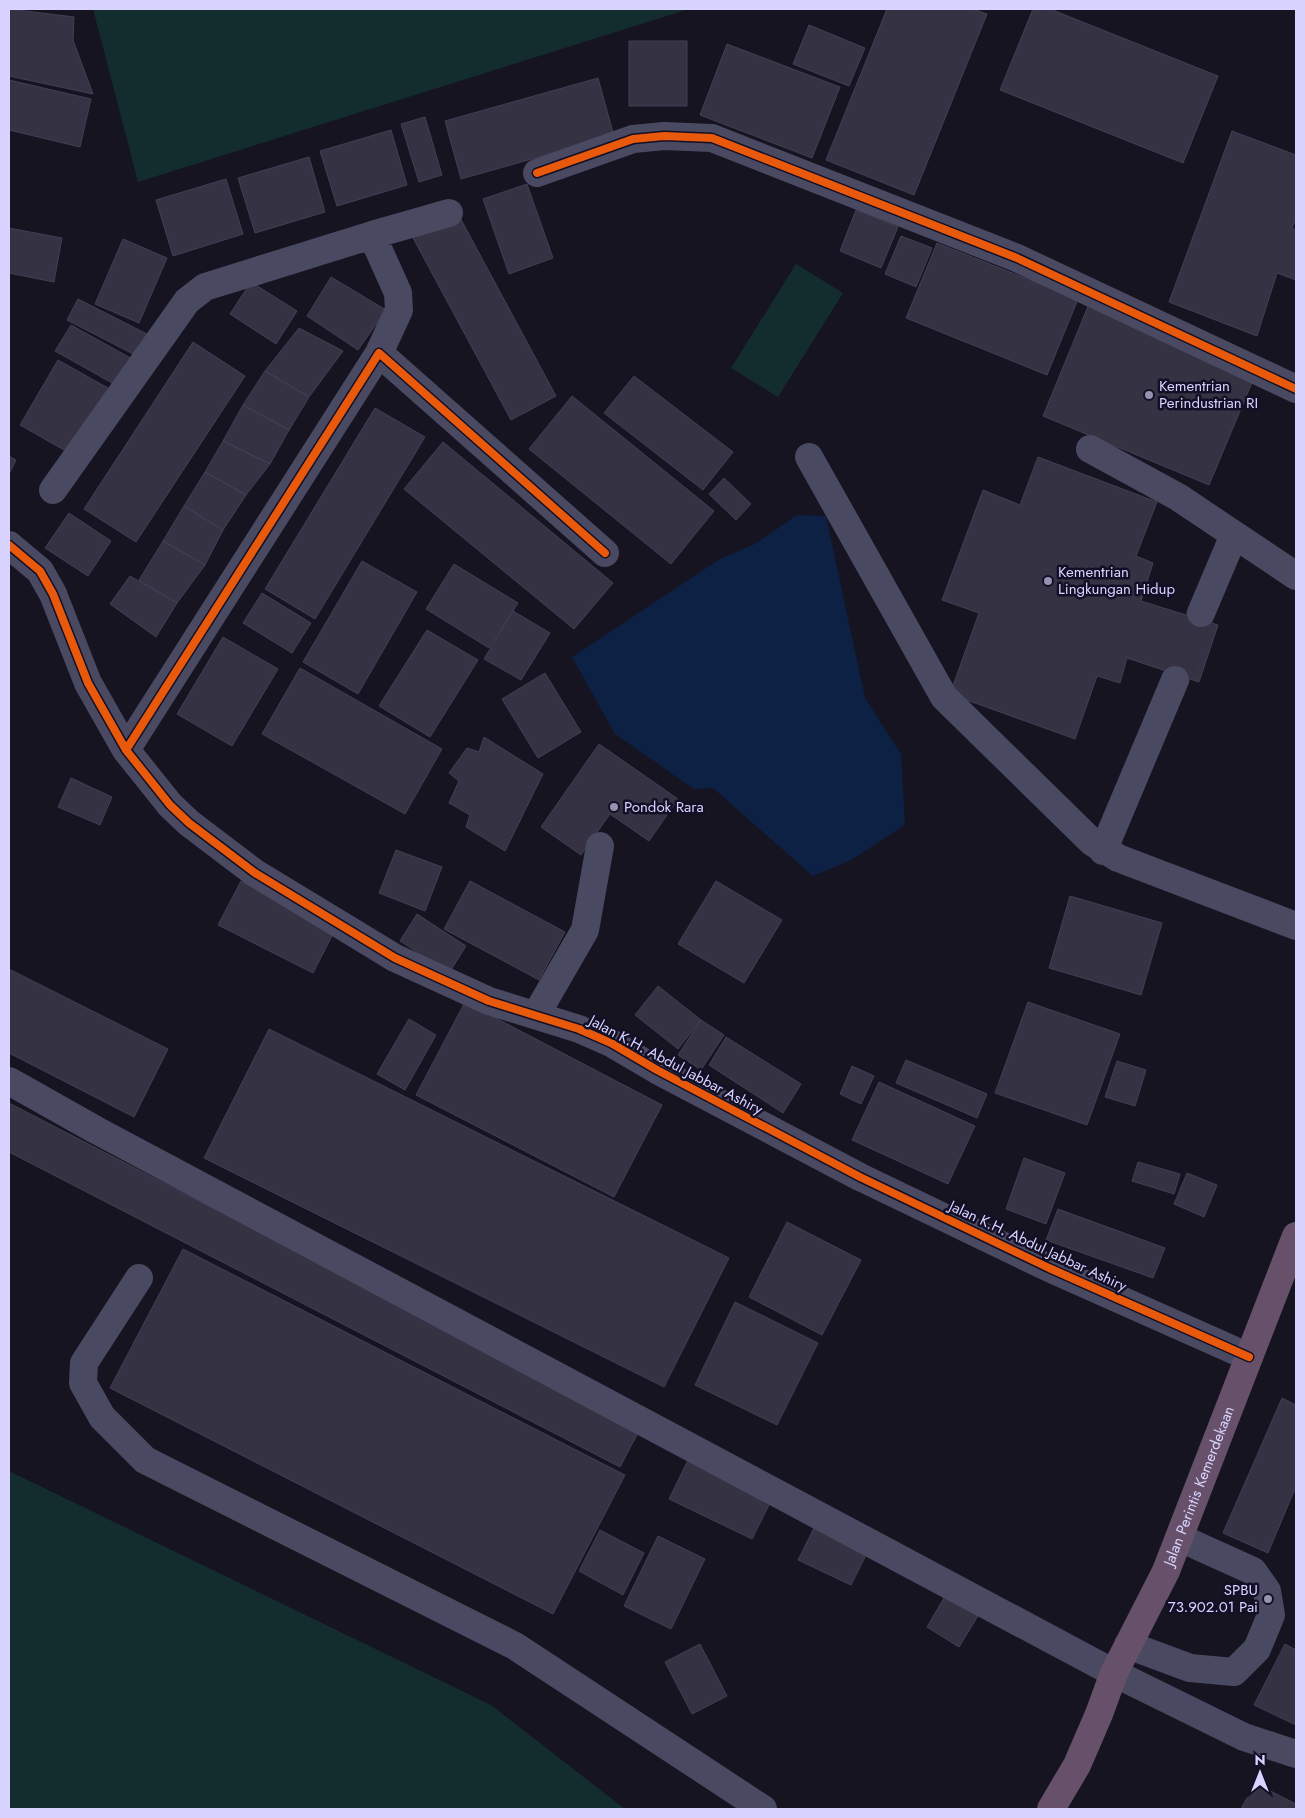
<svg xmlns="http://www.w3.org/2000/svg" width="1305" height="1818" viewBox="0 0 1305 1818" font-family="Jost,sans-serif">
	<style>
		.green { fill: #132c2d }
		.water { fill: #0d2144 }
		.building { fill: #343243; stroke: #433f54 }
		.lines { fill: none; stroke-linecap: round; stroke-linejoin: round }
		.minor-tunnel { stroke: #333142; stroke-width: 28; stroke-dasharray: 28 14; stroke-linecap: butt }
		.minor { stroke: #4a4962; stroke-width: 28 }
		.highway { stroke: #67516a; stroke-width: 28 }
		.cycleway-casing { stroke: #130f26; stroke-width: 11 }
		.cycleway { stroke: #e8590c; stroke-width: 8 }
		.poi-dot { fill: #9591b1; stroke: #130f26; stroke-width: 2 }
		.labels { text-anchor: middle; stroke-width: 5; stroke-linejoin: round; paint-order: stroke }
		.poi-label { font-size: 15px; fill: #d9d4ff; stroke: #130f26; text-anchor: start }
		.street-label { font-size: 15px; fill: #d9d4ff; stroke: #130f26 }
	</style>
	<rect width="100%" height="100%" fill="#161421"/>
	<path class="green" d="M 93,9 L 689,9 L 138,182 Z
		M 796,264 L 843,293 L 778,397 L 731,368 Z
		M 9,1471 L 491,1705 L 625,1809 L 9,1809 Z"/>
	<path class="water" d="M 797,515 L 826,516 L 865,698 L 901,754 L 905,825 L 851,860 L 813,876 L 713,788 L 694,789 L 615,734 L 572,657 L 720,559 L 755,544 Z"/>
	<path class="building" d="M 9,9 L 74,17 L 73,40 L 93,94 L 9,76 Z
		M 887,9 L 973,9 L 987,14 L 914,195 L 826,160 Z
		M 1033,9 L 1050,9 L 1218,76 L 1183,163 L 1000,90 Z
		M 809,25 L 865,48 L 849,86 L 793,64 Z
		M 629,41 L 687,41 L 687,106 L 629,106 Z
		M 727,44 L 840,87 L 812,158 L 700,115 Z
		M 598,78 L 614,136 L 461,179 L 445,121 Z
		M 9,80 L 91,99 L 80,147 L 9,130 Z
		M 425,117 L 442,175 L 419,182 L 401,124 Z
		M 391,130 L 407,185 L 337,206 L 320,151 Z
		M 1232,131 L 1296,155 L 1296,218 L 1292,228 L 1296,230 L 1296,280 L 1277,273 L 1257,336 L 1169,302 Z
		M 309,157 L 325,212 L 255,233 L 238,178 Z
		M 226,179 L 243,234 L 173,256 L 156,200 Z
		M 527,184 L 553,258 L 509,274 L 483,199 Z
		M 856,210 L 898,227 L 881,268 L 840,251 Z
		M 457,212 L 556,396 L 511,420 L 412,236 Z
		M 9,228 L 62,238 L 54,282 L 9,273 Z
		M 901,236 L 932,248 L 916,287 L 885,274 Z
		M 123,239 L 167,258 L 139,323 L 95,304 Z
		M 937,243 L 1078,299 L 1047,375 L 906,318 Z
		M 331,277 L 386,310 L 358,350 L 307,316 Z
		M 251,282 L 297,311 L 276,344 L 230,314 Z
		M 78,299 L 149,335 L 137,356 L 67,320 Z
		M 1089,304 L 1256,373 L 1209,485 L 1043,416 Z
		M 71,325 L 136,361 L 121,388 L 55,351 Z
		M 299,328 L 343,351 L 309,397 L 265,371 Z
		M 193,342 L 245,376 L 136,542 L 84,509 Z
		M 58,360 L 108,388 L 71,454 L 20,425 Z
		M 265,371 L 309,397 L 289,430 L 243,405 Z
		M 634,376 L 733,452 L 703,490 L 604,413 Z
		M 572,396 L 714,511 L 671,564 L 529,449 Z
		M 243,405 L 289,430 L 270,464 L 223,441 Z
		M 375,408 L 425,437 L 315,619 L 265,589 Z
		M 223,441 L 270,464 L 246,495 L 205,472 Z
		M 443,442 L 613,583 L 574,629 L 404,489 Z
		M 9,456 L 16,460 L 9,474 Z
		M 1038,457 L 1157,502 L 1136,556 L 1153,563 L 1141,601 L 1218,625 L 1199,682 L 1127,658 L 1120,683 L 1097,676 L 1075,739 L 950,694 L 979,613 L 942,600 L 983,490 L 1020,505 Z
		M 205,472 L 246,495 L 223,530 L 184,506 Z
		M 724,478 L 751,504 L 736,520 L 709,494 Z
		M 184,506 L 223,530 L 205,565 L 163,541 Z
		M 69,513 L 111,541 L 88,576 L 45,548 Z
		M 163,541 L 205,565 L 177,603 L 139,580 Z
		M 362,561 L 417,592 L 358,694 L 303,662 Z
		M 454,564 L 518,603 L 489,648 L 426,609 Z
		M 130,576 L 177,603 L 156,637 L 110,604 Z
		M 262,593 L 311,623 L 292,653 L 243,623 Z
		M 513,611 L 550,633 L 521,680 L 484,659 Z
		M 427,630 L 478,660 L 430,737 L 379,706 Z
		M 223,637 L 278,669 L 232,746 L 177,714 Z
		M 300,668 L 442,749 L 405,814 L 262,734 Z
		M 545,673 L 581,732 L 538,758 L 502,699 Z
		M 484,737 L 543,774 L 505,851 L 466,827 L 470,815 L 449,803 L 459,781 L 449,773 L 467,748 L 479,752 Z
		M 599,744 L 678,799 L 649,841 L 610,814 L 581,855 L 541,827 Z
		M 71,778 L 112,797 L 100,825 L 58,807 Z
		M 396,850 L 442,867 L 425,911 L 379,893 Z
		M 241,881 L 335,930 L 313,973 L 218,925 Z
		M 470,881 L 565,932 L 539,980 L 444,929 Z
		M 716,881 L 782,920 L 744,983 L 678,944 Z
		M 1070,896 L 1162,923 L 1141,995 L 1049,968 Z
		M 417,914 L 466,946 L 449,973 L 400,941 Z
		M 9,969 L 168,1049 L 134,1117 L 9,1053 Z
		M 658,986 L 701,1020 L 678,1049 L 635,1015 Z
		M 465,1002 L 662,1105 L 614,1197 L 416,1095 Z
		M 1028,1002 L 1120,1034 L 1087,1125 L 995,1093 Z
		M 409,1019 L 436,1035 L 405,1090 L 377,1074 Z
		M 701,1020 L 724,1035 L 701,1070 L 678,1055 Z
		M 269,1029 L 729,1258 L 664,1387 L 204,1158 Z
		M 726,1037 L 801,1084 L 783,1113 L 709,1065 Z
		M 906,1060 L 987,1094 L 977,1118 L 896,1083 Z
		M 1117,1061 L 1146,1070 L 1135,1106 L 1105,1097 Z
		M 852,1066 L 874,1076 L 861,1104 L 840,1094 Z
		M 879,1082 L 975,1126 L 948,1184 L 852,1140 Z
		M 9,1103 L 640,1429 L 620,1467 L 9,1152 Z
		M 1024,1158 L 1065,1173 L 1046,1224 L 1006,1209 Z
		M 1138,1162 L 1180,1174 L 1174,1194 L 1132,1181 Z
		M 1187,1173 L 1217,1185 L 1204,1217 L 1174,1204 Z
		M 1058,1209 L 1165,1248 L 1153,1278 L 1046,1240 Z
		M 787,1222 L 861,1260 L 822,1335 L 749,1297 Z
		M 183,1249 L 625,1475 L 553,1614 L 110,1388 Z
		M 735,1302 L 818,1343 L 777,1425 L 695,1385 Z
		M 1282,1398 L 1296,1405 L 1296,1493 L 1294,1491 L 1268,1553 L 1223,1533 Z
		M 692,1452 L 775,1493 L 752,1539 L 669,1499 Z
		M 814,1528 L 867,1553 L 851,1585 L 798,1560 Z
		M 600,1530 L 644,1553 L 623,1595 L 579,1571 Z
		M 658,1536 L 705,1559 L 671,1629 L 624,1606 Z
		M 948,1591 L 981,1611 L 959,1647 L 927,1627 Z
		M 700,1644 L 727,1696 L 692,1714 L 665,1662 Z
		M 1285,1644 L 1296,1650 L 1296,1725 L 1254,1705 Z
		M 1255,1783 L 1296,1804 L 1296,1809 L 1241,1809 Z"/>
	<g class="lines">
		<path class="minor-tunnel" d="M 1175,680 L 1201,613"/>
		<path class="minor" d="M 537,173 L 633,139 L 664,136 L 712,138 L 1017,258 L 1296,389
			M 372,235 L 449,213
			M 1090,449 L 1178,497 L 1296,576
			M 809,457 L 944,697 L 1092,842 L 1118,858 L 1296,926
			M 53,490 L 187,301 L 205,287 L 372,235 L 398,293 L 399,310 L 379,353
			M 9,545 L 40,571 L 53,594 L 88,683 L 126,750 L 170,805 L 189,823 L 255,873 L 395,958 L 489,1001 L 579,1029 L 611,1043 L 657,1070 L 860,1177 L 1049,1268 L 1249,1357
			M 1201,613 L 1234,535
			M 126,750 L 379,353 L 605,553
			M 1103,851 L 1175,680
			M 536,1015 L 585,930 L 600,846
			M 9,1081 L 96,1130 L 1114,1673 L 1244,1737 L 1296,1754
			M 139,1278 L 84,1363 L 83,1383 L 102,1417 L 145,1460 L 515,1646 L 763,1809
			M 1128,1645 L 1190,1668 L 1234,1672 L 1257,1649 L 1271,1615 L 1267,1591 L 1253,1571 L 1180,1538"/>
		<path class="highway" id="s1" d="M 1051,1809 L 1077,1765 L 1099,1714 L 1114,1673 L 1166,1571 L 1296,1236"/>
		<defs>
			<path id="cycleway" d="M 537,173 L 633,139 L 664,136 L 712,138 L 1017,258 L 1296,389
				M 9,545 L 40,571 L 53,594 L 88,683 L 126,750 L 170,805 L 189,823 L 255,873 L 395,958 L 489,1001 L 579,1029 L 611,1043 L 657,1070 L 860,1177 L 1049,1268 L 1249,1357
				M 126,750 L 379,353 L 605,553"/>
		</defs>
		<use href="#cycleway" class="cycleway-casing"/>
		<use href="#cycleway" class="cycleway"/>
	</g>
	<g class="poi-dot">
		<circle cx="1149" cy="395" r="5"/>
		<circle cx="1048" cy="581" r="5"/>
		<circle cx="614" cy="807" r="5"/>
		<circle cx="1268" cy="1599" r="5"/>
	</g>
	<g class="labels">
		<g class="poi-label">
			<text x="1159" y="391">Kementrian<tspan x="1159" dy="17">Perindustrian RI</tspan></text>
			<text x="1058" y="577">Kementrian<tspan x="1058" dy="17">Lingkungan Hidup</tspan></text>
			<text x="624" y="812">Pondok Rara</text>
			<text x="1258" y="1595" text-anchor="end">SPBU<tspan x="1258" dy="17">73.902.01 Pai</tspan></text>
		</g>
		<g class="street-label">
			<text transform="translate(676 1065) rotate(28)" y="5">Jalan K.H. Abdul Jabbar Ashiry</text>
			<text transform="translate(1038 1246) rotate(25)" y="5">Jalan K.H. Abdul Jabbar Ashiry</text>
			<text dy="5" stroke="none"><textPath href="#s1" startOffset="356">Jalan Perintis Kemerdekaan</textPath></text>
		</g>
	</g>
	<rect width="1305" height="1818" fill="none" stroke="#d9d4ff" stroke-width="20"/>
	<g transform="translate(1260 1773)" stroke="#130f26" stroke-width="4" paint-order="stroke">
	<path d="M0-4L9 19L0 12L-9 19Z" fill="#d9d4ff"/>
	<text y="-8" font-size="14" font-weight="bold" text-anchor="middle" fill="#d9d4ff">N</text>
	</g>
</svg>
